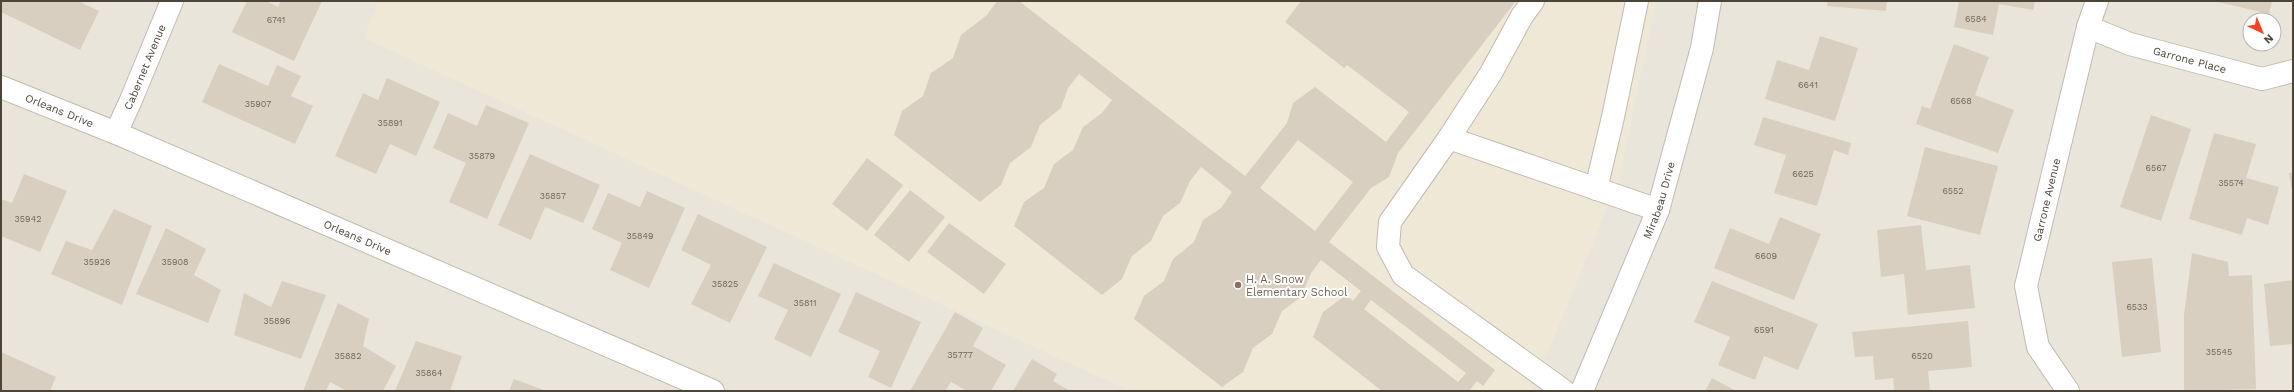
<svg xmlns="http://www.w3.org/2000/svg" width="2294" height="392" font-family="'Work Sans',sans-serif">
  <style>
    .residential { fill: #eae5da; fill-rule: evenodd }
    .education { fill: #efe8d6 }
    .building { fill: #d8cfc1; fill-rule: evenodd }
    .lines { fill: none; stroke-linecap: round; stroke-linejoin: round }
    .minor-casing { stroke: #c2bbae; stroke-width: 24 }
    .minor { stroke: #fff; stroke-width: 22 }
    .education-dot { fill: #8d6e63; stroke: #fff; stroke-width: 1.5 }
    .labels { text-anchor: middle; stroke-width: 4; stroke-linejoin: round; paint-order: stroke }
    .number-label { font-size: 9px; fill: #6e675b }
    .street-label { font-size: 11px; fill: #4b4439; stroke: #fff }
    .education-label { font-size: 11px; fill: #785e54; stroke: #fff; text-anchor: start }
  </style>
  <rect width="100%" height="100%" fill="#f6f3ec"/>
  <path class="residential" d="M 1,1 L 2293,1 L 2293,391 L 1,391 ZM 2250,20 L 2274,20 L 2274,44 L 2250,44 Z"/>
  <path class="education" d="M 378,1 L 1656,1 L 1619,179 L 1532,391 L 1130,391 L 364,38 Z"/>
  <path class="building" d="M 1,1 L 78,1 L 99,11 L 80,50 L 1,12 Z
    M 247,1 L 266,1 L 278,7 L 281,1 L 322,1 L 294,61 L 232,32 Z
    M 997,1 L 1019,1 L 1245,176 L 1287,123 L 1293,103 L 1315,87 L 1386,142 L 1409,112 L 1347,65 L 1344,68 L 1285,22 L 1301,1 L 1516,1 L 1398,153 L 1389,177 L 1371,188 L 1329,242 L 1495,370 L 1483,386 L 1477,381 L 1469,391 L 1382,391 L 1313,337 L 1323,312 L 1346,295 L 1353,301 L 1361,291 L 1321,260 L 1311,273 L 1301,297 L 1282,311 L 1272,334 L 1253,348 L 1243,372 L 1222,387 L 1134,319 L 1144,296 L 1164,281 L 1173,259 L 1194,242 L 1203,220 L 1221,208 L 1232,192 L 1201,167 L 1190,181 L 1180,203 L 1163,216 L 1151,241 L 1132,256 L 1122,279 L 1102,295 L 1014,226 L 1024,202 L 1044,188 L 1054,164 L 1073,150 L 1083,127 L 1102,113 L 1112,100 L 1079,74 L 1068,88 L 1061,108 L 1040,125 L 1031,147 L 1010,163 L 1001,185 L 980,202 L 894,135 L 902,111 L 923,96 L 931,73 L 953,58 L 961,35 L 987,15 ZM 1298,140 L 1353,182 L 1315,231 L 1260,188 ZM 1371,300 L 1466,373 L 1458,382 L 1364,309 Z
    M 1828,1 L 1887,1 L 1886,11 L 1827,6 Z
    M 1959,1 L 2035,1 L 2033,10 L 1999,4 L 1993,35 L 1954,27 Z
    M 2214,1 L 2272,1 L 2269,14 Z
    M 1820,36 L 1858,48 L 1835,121 L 1765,99 L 1777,60 L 1809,70 Z
    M 1954,44 L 1989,57 L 1975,95 L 2014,110 L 1998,153 L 1916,124 L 1922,106 L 1930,109 Z
    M 219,64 L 268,86 L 277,65 L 301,76 L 291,96 L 313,106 L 295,144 L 202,102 Z
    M 387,78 L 440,102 L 416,156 L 390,144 L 376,174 L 335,156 L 363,93 L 378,100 Z
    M 486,105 L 529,123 L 487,219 L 449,202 L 466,163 L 433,148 L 448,113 L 477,126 Z
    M 2151,115 L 2191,129 L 2161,221 L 2120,207 Z
    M 1763,117 L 1851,143 L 1848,155 L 1834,150 L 1817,206 L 1774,193 L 1786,155 L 1754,145 Z
    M 2214,133 L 2256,144 L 2246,178 L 2279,187 L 2268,225 L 2247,218 L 2242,235 L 2189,219 Z
    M 1925,147 L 1998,166 L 1980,235 L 1907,216 Z
    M 530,154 L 600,185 L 583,223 L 545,207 L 531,240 L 498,225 Z
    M 867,158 L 903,185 L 867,231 L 832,204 Z
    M 2293,172 L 2293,189 L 2292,190 L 2289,173 Z
    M 24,174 L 67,191 L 40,252 L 1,236 L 1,199 L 12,203 Z
    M 910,190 L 945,217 L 909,262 L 874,235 Z
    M 647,191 L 685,208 L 649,288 L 610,270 L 622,243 L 592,229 L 608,193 L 640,207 Z
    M 114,209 L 152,226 L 122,305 L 51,274 L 66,241 L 92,250 Z
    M 698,214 L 767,247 L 730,323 L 691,304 L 711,265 L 681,250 Z
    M 1780,217 L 1821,234 L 1794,300 L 1714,268 L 1730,228 L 1769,244 Z
    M 949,223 L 1006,264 L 984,294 L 927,252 Z
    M 1921,225 L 1926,270 L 1970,265 L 1975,308 L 1908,315 L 1904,274 L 1881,277 L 1877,230 Z
    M 166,228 L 206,249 L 194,275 L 221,290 L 208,323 L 136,294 Z
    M 2192,253 L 2228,262 L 2229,276 L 2252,275 L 2256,389 L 2184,391 L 2184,315 Z
    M 2152,258 L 2161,352 L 2122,357 L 2112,262 Z
    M 774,263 L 841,294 L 811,357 L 774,339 L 788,310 L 758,296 Z
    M 2293,280 L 2293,344 L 2270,346 L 2264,284 Z
    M 282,281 L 326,295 L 301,359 L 234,335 L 244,293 L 271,307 Z
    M 1712,281 L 1818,324 L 1798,370 L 1764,356 L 1755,380 L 1718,365 L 1730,337 L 1694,322 Z
    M 856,292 L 921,322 L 891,388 L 868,377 L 880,351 L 838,332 Z
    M 338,303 L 369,319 L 363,346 L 396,366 L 383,391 L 347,391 L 330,382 L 326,391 L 303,391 Z
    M 955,312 L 983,328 L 973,346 L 1006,365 L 991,391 L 967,391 L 951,382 L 945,391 L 910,391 Z
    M 1968,321 L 1972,367 L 1928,371 L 1930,391 L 1894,391 L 1893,378 L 1875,380 L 1873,356 L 1855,357 L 1852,332 Z
    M 416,341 L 462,356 L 450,391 L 395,391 Z
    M 1,352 L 56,377 L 50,391 L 1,391 Z
    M 1032,359 L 1057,374 L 1053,381 L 1070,391 L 1013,391 Z
    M 1712,378 L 1736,391 L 1705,391 Z
    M 514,379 L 546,391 L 509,391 Z"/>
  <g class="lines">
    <defs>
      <g id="minor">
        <path id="s1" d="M 2088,27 L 2130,44 L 2262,79 L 2293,71"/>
        <path id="s2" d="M 1,87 L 116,133 L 713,391"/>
        <path id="s3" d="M 116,133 L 131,100 L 172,1"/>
        <path d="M 1449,138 L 1491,73 L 1522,16 L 1533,1"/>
        <path d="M 1596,189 L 1613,117 L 1637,1"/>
        <path d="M 1564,391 L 1403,275 L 1388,247 L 1390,222 L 1449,138 L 1658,210"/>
        <path id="s4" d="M 1582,391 L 1658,210 L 1702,48 L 1710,1"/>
        <path id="s5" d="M 2068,391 L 2038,347 L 2026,286 L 2088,27 L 2097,1"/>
      </g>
    </defs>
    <use href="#minor" class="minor-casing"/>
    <use href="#minor" class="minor"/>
  </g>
  <circle class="education-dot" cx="1238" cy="285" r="4"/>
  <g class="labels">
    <g class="number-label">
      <text x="1976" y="22">6584</text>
      <text x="276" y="23">6741</text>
      <text x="1808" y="88">6641</text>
      <text x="1961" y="104">6568</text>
      <text x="258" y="107">35907</text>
      <text x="390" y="126">35891</text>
      <text x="482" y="159">35879</text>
      <text x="2156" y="171">6567</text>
      <text x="1803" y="177">6625</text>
      <text x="2231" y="186">35574</text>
      <text x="1953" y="194">6552</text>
      <text x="553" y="199">35857</text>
      <text x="28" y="222">35942</text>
      <text x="640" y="239">35849</text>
      <text x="1766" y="259">6609</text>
      <text x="97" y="265">35926</text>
      <text x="175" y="265">35908</text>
      <text x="725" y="287">35825</text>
      <text x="805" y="306">35811</text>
      <text x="2137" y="310">6533</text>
      <text x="277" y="324">35896</text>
      <text x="1764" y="333">6591</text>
      <text x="2219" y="355">35545</text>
      <text x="960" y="358">35777</text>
      <text x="348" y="359">35882</text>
      <text x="1922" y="359">6520</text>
      <text x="429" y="376">35864</text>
    </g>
    <g class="street-label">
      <text dy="4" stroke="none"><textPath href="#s1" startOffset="107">Garrone Place</textPath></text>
      <text dy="4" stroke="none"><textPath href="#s3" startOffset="72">Cabernet Avenue</textPath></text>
      <text dy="4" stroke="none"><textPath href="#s2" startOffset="63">Orleans Drive</textPath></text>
      <text dy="4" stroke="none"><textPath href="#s5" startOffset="204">Garrone Avenue</textPath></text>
      <text dy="4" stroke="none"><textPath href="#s4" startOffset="206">Mirabeau Drive</textPath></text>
      <text dy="4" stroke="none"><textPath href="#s2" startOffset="387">Orleans Drive</textPath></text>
    </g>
    <g class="education-label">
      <text x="1246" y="283">H. A. Snow<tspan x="1246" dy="13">Elementary School</tspan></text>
    </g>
  </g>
  <rect width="2294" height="392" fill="none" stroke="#4b4439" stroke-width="4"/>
  <g transform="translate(2262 32) rotate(136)"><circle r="19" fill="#ffffff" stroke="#b7b4b0"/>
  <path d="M0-3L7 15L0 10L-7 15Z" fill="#fc3f1d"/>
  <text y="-6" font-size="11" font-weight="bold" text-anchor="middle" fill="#4b4439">N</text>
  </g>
</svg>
